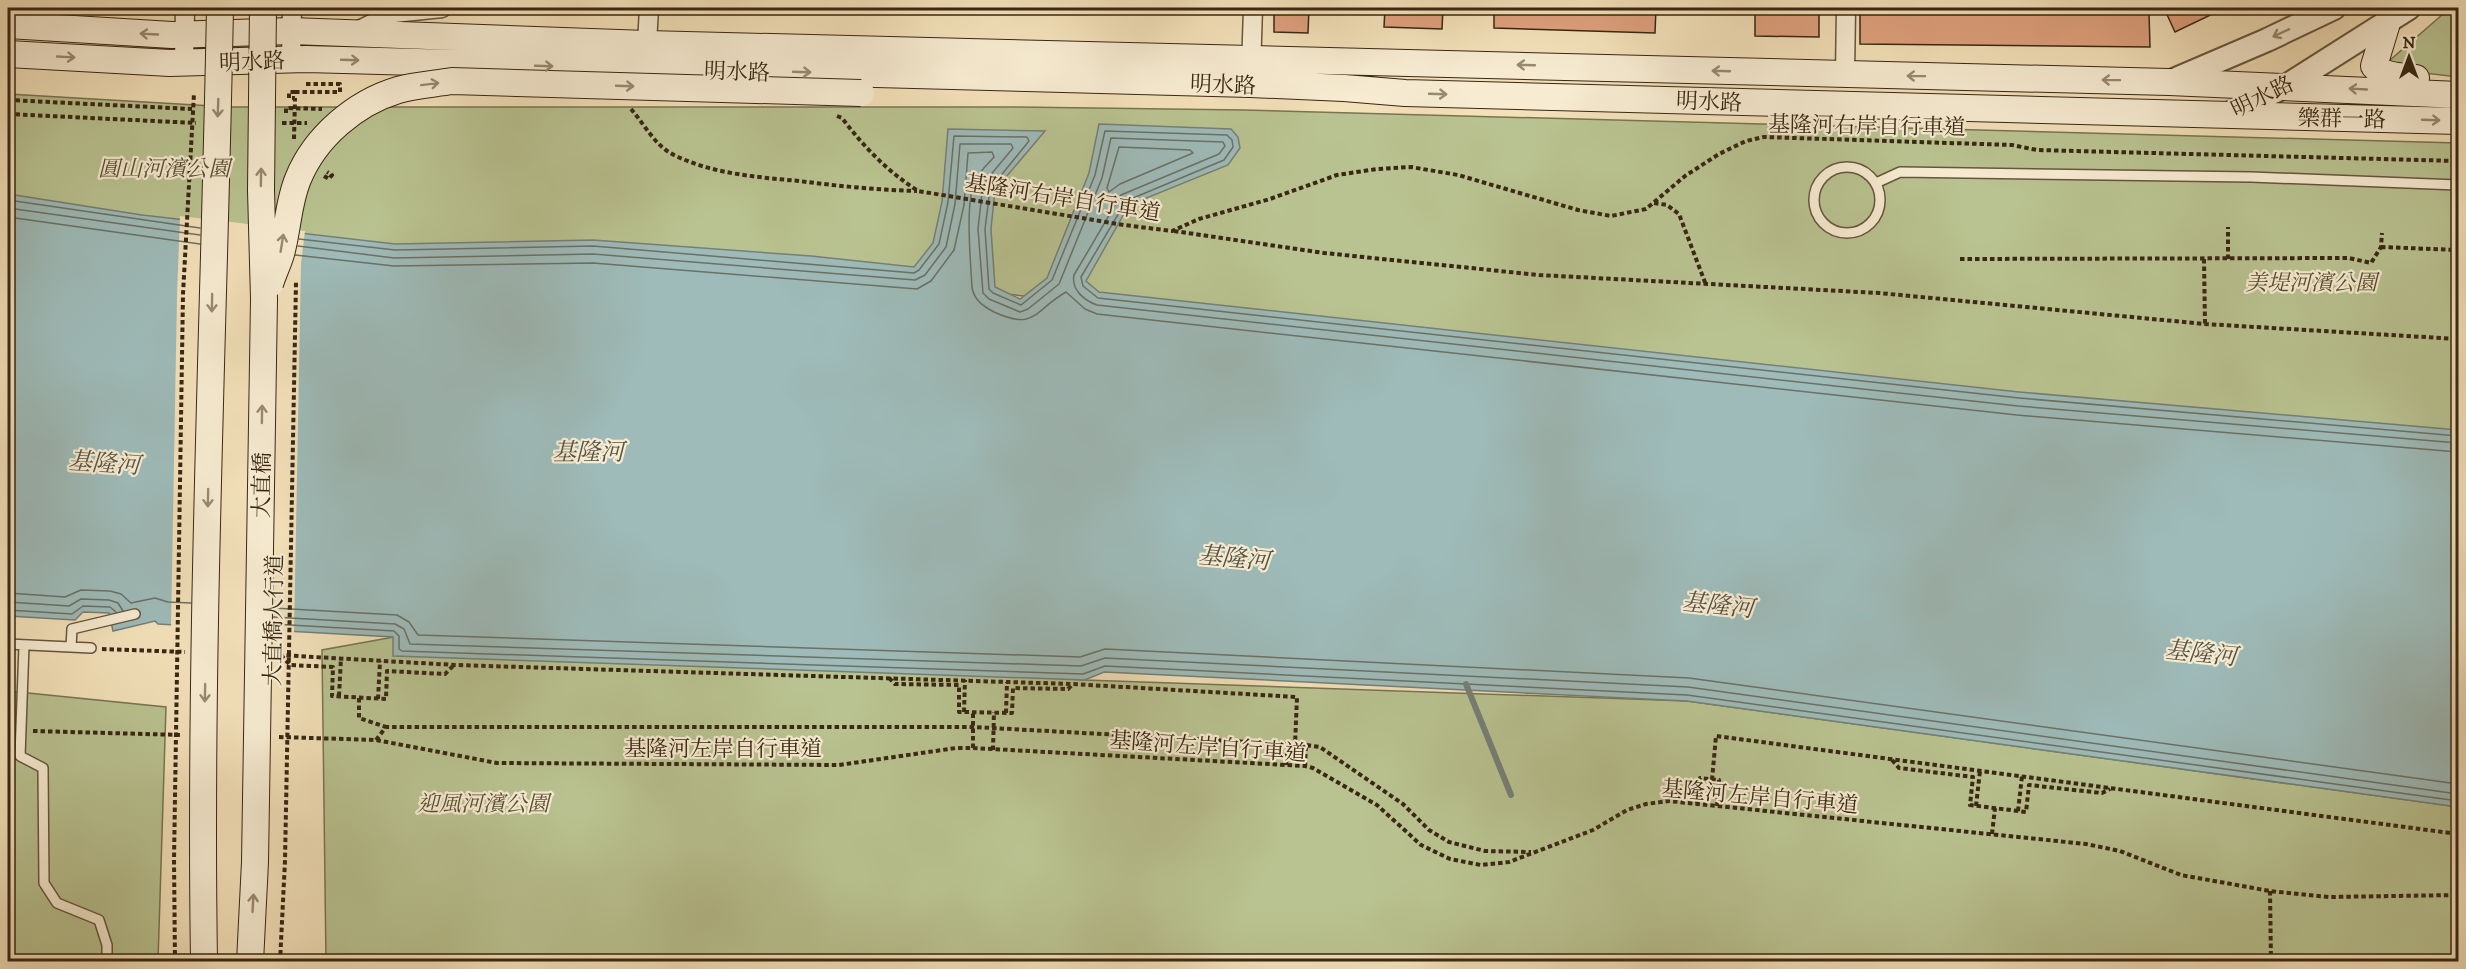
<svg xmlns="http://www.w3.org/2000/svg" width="2466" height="969" font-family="'IM FELL DW Pica','Noto Serif TC',serif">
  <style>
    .green { fill: #b9c391; stroke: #787552; stroke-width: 1.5 }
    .water { fill: #9ebbb9; stroke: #758077; stroke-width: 1.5 }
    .pier { fill: #f3e1ba }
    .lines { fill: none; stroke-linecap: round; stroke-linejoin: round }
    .shore { stroke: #6b7166; stroke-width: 1.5 }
    .stream { stroke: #758077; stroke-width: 6 }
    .building { fill: #dea17e; stroke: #382713; stroke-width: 1.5 }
    .service-casing { stroke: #67563d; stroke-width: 12 }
    .minor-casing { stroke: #67563d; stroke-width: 21 }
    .tertiary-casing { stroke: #67563d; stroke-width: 26 }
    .secondary-casing { stroke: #382713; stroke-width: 28 }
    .path { stroke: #382713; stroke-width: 4; stroke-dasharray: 4.5 3; stroke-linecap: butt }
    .service { stroke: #f7ecd2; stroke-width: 9 }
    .minor { stroke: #f7ecd2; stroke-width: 18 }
    .tertiary { stroke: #f7ecd2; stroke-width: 22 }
    .secondary { stroke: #f7ecd2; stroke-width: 26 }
    .secondary-bridge-casing { stroke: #382713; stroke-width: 28; stroke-linecap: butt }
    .path-bridge { stroke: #382713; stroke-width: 4; stroke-dasharray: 4.5 3; stroke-linecap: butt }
    .secondary-bridge { stroke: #f7ecd2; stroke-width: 26 }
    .oneway { stroke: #988a72 }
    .labels { text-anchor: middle; stroke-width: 4.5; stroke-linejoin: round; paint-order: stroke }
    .street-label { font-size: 22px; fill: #382713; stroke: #f7ecd2 }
    .park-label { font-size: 22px; font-style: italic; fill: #584e32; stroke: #f7ecd2 }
    .water-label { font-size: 24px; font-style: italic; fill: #575345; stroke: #f7ecd2 }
  </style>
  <rect width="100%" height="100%" fill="#f3e1ba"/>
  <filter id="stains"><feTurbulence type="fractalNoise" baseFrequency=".00333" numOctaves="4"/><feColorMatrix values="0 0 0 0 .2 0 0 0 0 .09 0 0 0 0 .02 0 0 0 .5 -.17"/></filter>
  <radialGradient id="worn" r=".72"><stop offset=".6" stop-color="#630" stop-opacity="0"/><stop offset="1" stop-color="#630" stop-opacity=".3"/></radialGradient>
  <path class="green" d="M 2450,8 L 2458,8 L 2458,77 L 2381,68 Z
    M 8,94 L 230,107 L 1017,107 L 1244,110 L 2458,143 L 2458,440 L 865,280 L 232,245 L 8,207 Z
    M 394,637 L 1085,680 L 1687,701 L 2458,807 L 2458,961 L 326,961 L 322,650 Z
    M 8,691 L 166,707 L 158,961 L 8,961 Z"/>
  <path class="water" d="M 1099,124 L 1231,129 L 1238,137 L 1240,148 L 1228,165 L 1129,205 L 1086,281 L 1099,292 L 2019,392 L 2458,430 L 2458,807 L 1687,701 L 1104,672 L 1085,680 L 393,656 L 393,637 L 158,624 L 155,621 L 113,631 L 109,613 L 83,612 L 75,620 L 8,616 L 8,194 L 142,215 L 395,244 L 593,240 L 811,256 L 914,267 L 933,243 L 942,202 L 948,129 L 1045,131 L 995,190 L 991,229 L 995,287 L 1020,299 L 1047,278 L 1089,173 Z"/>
  <path class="pier" d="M 180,216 L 305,231 L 301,264 L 294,635 L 171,628 L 177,295 Z"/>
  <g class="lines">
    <path class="shore" d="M 1119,147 L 1190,150 L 1193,153 L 1120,184 L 1109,192 L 1107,188 Z
      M 8,200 L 200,228
      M 8,208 L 200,235
      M 8,217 L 200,244
      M 299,239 L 395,250 L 593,246 L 914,273 L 919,270 L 939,244 L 948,202 L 954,136 L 1027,137 L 1029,141 L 990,189 L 985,229 L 989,289 L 993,293 L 1021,305 L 1052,280 L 1095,175 L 1105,131 L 1227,135 L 1232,140 L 1233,147 L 1224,160 L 1126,201 L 1081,277 L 1083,286 L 1098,298 L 2019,398 L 2458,436
      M 298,246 L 394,258 L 593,254 L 915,280 L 925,275 L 946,247 L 955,204 L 960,144 L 1011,144 L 1013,148 L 983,184 L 978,229 L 983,293 L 989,299 L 1020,312 L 1028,309 L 1059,284 L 1102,178 L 1111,138 L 1223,142 L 1225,146 L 1219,154 L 1121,195 L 1074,275 C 1071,290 1085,301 1097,305 L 2018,406 L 2458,443
      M 295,255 L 394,266 L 593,263 L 917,289 L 931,281 L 954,250 L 964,205 L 968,153 L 992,152 L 994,157 C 988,164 980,171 976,179 C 964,200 971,263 972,288 C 975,301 983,306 994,312 C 1036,331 1033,311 1066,292 L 1085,309 L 1097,314 L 2017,415 L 2458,452
      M 8,593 L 65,597 L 81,590 L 110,591 L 121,594 L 131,603 L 155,598 L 168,602 L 191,603
      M 8,602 L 69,606 L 81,599 L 109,600 L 118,603 L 123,611
      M 273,608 L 397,615 L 409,622 L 418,635 L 1080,657 L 1105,649 L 1689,678 L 2458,784
      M 8,610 L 72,614 L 83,606 L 110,607 L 116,612
      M 273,617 L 395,624 L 404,629 L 410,644 L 1081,666 L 1105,658 L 1688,687 L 2458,794
      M 273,624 L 394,631 L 399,636 L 399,649 L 402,651 L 1083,674 L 1105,666 L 1687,695 L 2458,801"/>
    <path class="stream" d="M 1466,684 L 1511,795"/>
  </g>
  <path class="building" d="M 1274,8 L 1309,8 L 1308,33 L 1274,32 Z
    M 1385,8 L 1443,8 L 1442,29 L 1384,27 Z
    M 1494,8 L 1656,8 L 1655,33 L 1494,28 Z
    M 1755,8 L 1819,9 L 1819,37 L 1755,36 Z
    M 1860,8 L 2149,12 L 2150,47 L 1860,44 Z
    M 2164,8 L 2225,8 L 2175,32 Z"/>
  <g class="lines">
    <defs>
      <path id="service" d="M1814 200a33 33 0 1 1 66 0a33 33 0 1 1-66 0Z
        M 1876,183 L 1900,172 L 2251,177 L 2458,185
        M 8,644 L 91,648
        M 24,645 L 20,756 L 43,768 L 44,883 L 57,903 L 99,920 L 107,945 L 107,962
        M 71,647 L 72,629 L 135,614"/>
      <path id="minor" d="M 355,32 L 394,13 L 442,8
        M 647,44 L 649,8
        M 291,60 L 292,8
        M 184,63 L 185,8
        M 1251,69 L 1253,8
        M 1845,74 L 1846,8"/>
      <path id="tertiary" d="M 2169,82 L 2267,40 L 2334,8
        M 2226,115 L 2286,86 L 2409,8"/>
      <path id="secondary" d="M 2387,23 L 2374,66 C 2383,77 2403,76 2416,78
        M 8,25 L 172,35 L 291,31 L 647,44 L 2169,82 L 2458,95
        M 8,54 L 170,63 L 306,59 L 1250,84 L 1344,88 L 1405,93 L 2458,121"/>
    </defs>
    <use href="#service" class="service-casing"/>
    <use href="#minor" class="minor-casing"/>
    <use href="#tertiary" class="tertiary-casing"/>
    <use href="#secondary" class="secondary-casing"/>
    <path class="path" d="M 295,92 L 289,92 L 289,98 L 295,98
      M 8,100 L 192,109
      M 631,109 C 645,125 655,146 674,155 C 712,174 757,177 799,181 C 838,186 878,190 917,191
      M 8,114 L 196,123
      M 837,116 L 842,118 C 864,147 887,171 918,191 L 1124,225 L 1172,231 L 1199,219 L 1270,199 L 1337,175 L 1377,169 L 1411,167 L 1458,175 L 1578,210 L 1611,216 L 1646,209 L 1685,176 L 1719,154 L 1746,141 L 1764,137 L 2012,145 L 2037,150 L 2458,161
      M 282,123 L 307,123
      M 1654,203 L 1667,205 L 1679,214 L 1706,285
      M 1174,231 L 1324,253 L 1539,275 L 1879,293 L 2205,324 L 2458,339
      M 2381,247 L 2458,250
      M 1960,259 L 2349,258 L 2371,263 L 2381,247 L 2382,233
      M 2204,259 L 2205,324
      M 2228,259 L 2228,227
      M 102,649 L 185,652
      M 279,655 L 455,665 L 1072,684 L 1297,697 L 1295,745
      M 281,655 L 290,665 L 333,667 L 332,696 L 386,699 L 387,671 L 445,674 L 454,665
      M 889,678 L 895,684 L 959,685 L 959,712 L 964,712 L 1012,713 L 1013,688 L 1068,689 L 1072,685
      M 339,696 L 341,658
      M 359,698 L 359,718 L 386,727
      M 378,699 L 380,661
      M 964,712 L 965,680
      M 1006,713 L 1007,682
      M 33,731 L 182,735
      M 279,737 L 376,740 L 497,763 L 839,765 L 956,748 L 973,748 L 1305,766 L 1313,768 L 1377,805 L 1421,845 L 1450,859 L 1481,865 L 1509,862 L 1593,830 L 1627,810 L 1646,804 L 1669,801 L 2086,844 L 2120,851 L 2181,875 L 2270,891 L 2329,897 L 2458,895
      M 376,740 L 386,727 L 973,727 L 1306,745 L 1320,747 L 1403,804 L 1429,830 L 1449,842 L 1485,851 L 1531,852
      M 973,748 L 973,712
      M 993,750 L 994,712
      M 1892,760 L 1899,768 L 1973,777 L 1970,805 L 2026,812 L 2029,785 L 2102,793 L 2110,789
      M 1286,765 L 1288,745
      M 1305,766 L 1306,745
      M 1712,780 L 1716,736 L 2458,834
      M 1697,804 L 1700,778 L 1719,780 L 1717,806
      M 1976,806 L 1980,771
      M 2018,811 L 2022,776
      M 1992,834 L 1995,808
      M 2270,891 L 2271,962"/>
    <use href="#service" class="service"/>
    <use href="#minor" class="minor"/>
    <use href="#tertiary" class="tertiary"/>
    <use href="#secondary" class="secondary"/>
    <defs>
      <path id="secondary-bridge" d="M 270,284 C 273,274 278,264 281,254 C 288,229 288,203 298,179 C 315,137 355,103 398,90 C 415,85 434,84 452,81 L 861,93
        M 204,962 C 199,644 214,325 220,8
        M 250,962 L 255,862 L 264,299 L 261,190 L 263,8"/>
    </defs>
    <use href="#secondary-bridge" class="secondary-bridge-casing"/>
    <path class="path-bridge" d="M 295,92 L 340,92 L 340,84 L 305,84
      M 286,113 L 286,108 L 322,109
      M 294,139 L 295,98
      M 324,176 L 329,179 L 332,175 L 327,172
      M 175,962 L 174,860 L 183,294 L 194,93
      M 280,962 L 285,861 L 296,282"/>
    <use href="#secondary-bridge" class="secondary-bridge"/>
  </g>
  <defs><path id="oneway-shaft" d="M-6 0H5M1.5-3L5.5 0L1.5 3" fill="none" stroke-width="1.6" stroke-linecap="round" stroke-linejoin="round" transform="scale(1.5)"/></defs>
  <g class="oneway">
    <use href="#oneway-shaft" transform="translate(2281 33) rotate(155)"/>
    <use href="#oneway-shaft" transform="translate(149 34) rotate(-177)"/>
    <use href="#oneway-shaft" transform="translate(66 57) rotate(3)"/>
    <use href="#oneway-shaft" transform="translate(350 60) rotate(2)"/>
    <use href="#oneway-shaft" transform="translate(1526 65) rotate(-178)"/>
    <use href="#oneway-shaft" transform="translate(544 66) rotate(2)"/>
    <use href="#oneway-shaft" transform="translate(1721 71) rotate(-178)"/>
    <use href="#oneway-shaft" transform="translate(802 72) rotate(2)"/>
    <use href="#oneway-shaft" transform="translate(1916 76) rotate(-179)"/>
    <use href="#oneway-shaft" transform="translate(2111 80) rotate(-179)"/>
    <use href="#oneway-shaft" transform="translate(430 84) rotate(-7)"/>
    <use href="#oneway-shaft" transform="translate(625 86) rotate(2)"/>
    <use href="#oneway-shaft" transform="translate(2358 89) rotate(-177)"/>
    <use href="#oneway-shaft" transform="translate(1438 94) rotate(2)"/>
    <use href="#oneway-shaft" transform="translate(218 108) rotate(92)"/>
    <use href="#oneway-shaft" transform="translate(2431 120) rotate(2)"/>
    <use href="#oneway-shaft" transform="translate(261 177) rotate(-89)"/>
    <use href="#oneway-shaft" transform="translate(282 243) rotate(-81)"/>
    <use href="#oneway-shaft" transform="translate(212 303) rotate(91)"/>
    <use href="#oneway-shaft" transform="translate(262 414) rotate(-89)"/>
    <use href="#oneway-shaft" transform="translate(208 498) rotate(91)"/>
    <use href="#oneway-shaft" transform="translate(205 693) rotate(91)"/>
    <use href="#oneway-shaft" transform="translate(253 903) rotate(-87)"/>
  </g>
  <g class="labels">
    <g class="street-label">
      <text transform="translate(252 61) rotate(-2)" y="8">明水路</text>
      <text transform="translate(737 71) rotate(2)" y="8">明水路</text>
      <text transform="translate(1223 84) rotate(2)" y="8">明水路</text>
      <text transform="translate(2262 96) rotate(-26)" y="8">明水路</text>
      <text transform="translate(1709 101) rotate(2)" y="8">明水路</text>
      <text transform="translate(2342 118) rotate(1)" y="8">樂群一路</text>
      <text transform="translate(1867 125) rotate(1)" y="8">基隆河右岸自行車道</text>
      <text transform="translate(1063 197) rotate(9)" y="8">基隆河右岸自行車道</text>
      <text transform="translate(261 485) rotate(-89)" y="8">大直橋</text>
      <text transform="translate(273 620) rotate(-89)" y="8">大直橋人行道</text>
      <text transform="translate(1208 746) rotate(4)" y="8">基隆河左岸自行車道</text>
      <text x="723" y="756">基隆河左岸自行車道</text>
      <text transform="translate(1760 796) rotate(5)" y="8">基隆河左岸自行車道</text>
    </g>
    <g class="park-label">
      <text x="164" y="176">圓山河濱公園</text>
      <text x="2311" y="290">美堤河濱公園</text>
      <text x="483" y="811">迎風河濱公園</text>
    </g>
    <g class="water-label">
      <text x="588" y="460">基隆河</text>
      <text transform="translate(104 463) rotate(4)" y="8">基隆河</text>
      <text transform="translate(1234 558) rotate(5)" y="8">基隆河</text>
      <text transform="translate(1718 605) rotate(6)" y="8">基隆河</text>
      <text transform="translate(2201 653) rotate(6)" y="8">基隆河</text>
    </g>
  </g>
  <rect width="2466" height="969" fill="none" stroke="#f3e1ba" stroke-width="30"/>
  <rect x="9" y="9" width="2448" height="951" fill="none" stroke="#382713" stroke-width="3"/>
  <rect x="15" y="15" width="2436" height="939" fill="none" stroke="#382713" stroke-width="1.5"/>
  <g transform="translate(2409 57)" stroke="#f7ecd2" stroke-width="4.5" paint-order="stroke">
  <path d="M0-4.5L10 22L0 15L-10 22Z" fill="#382713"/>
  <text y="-9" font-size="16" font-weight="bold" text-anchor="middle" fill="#382713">N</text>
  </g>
  <rect width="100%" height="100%" filter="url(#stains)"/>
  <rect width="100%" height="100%" fill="url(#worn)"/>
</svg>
